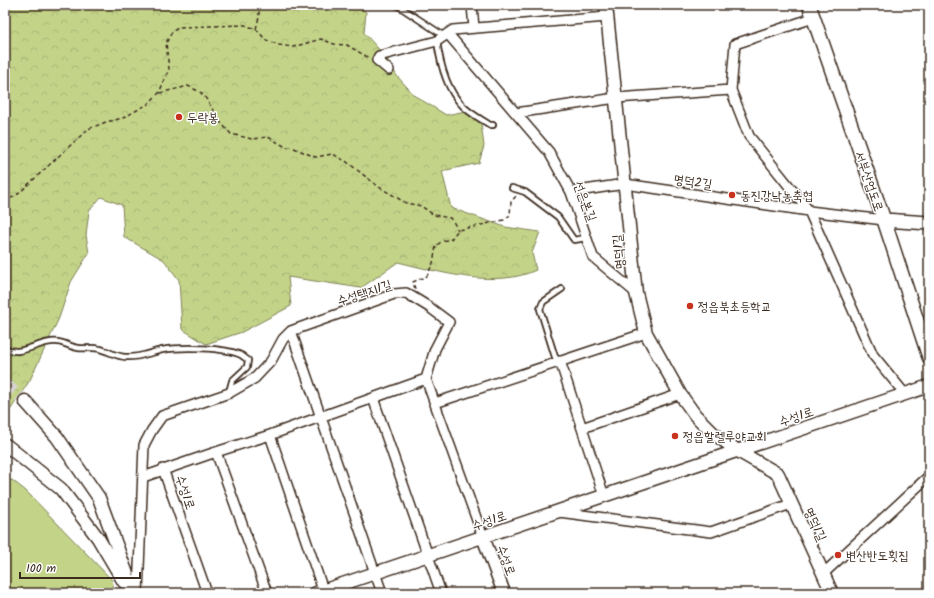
<svg xmlns="http://www.w3.org/2000/svg" width="934" height="598" font-family="Kalam,'Poor Story',sans-serif">
  <style>
    .forest { fill: url(#forest-crowns); stroke: #7f7f54 }
    .park { fill: #c3d489; stroke: #7f7f54 }
    .lines { fill: none; stroke-linecap: round; stroke-linejoin: round }
    .tertiary-tunnel { stroke: #d8d4d2; stroke-width: 12; stroke-dasharray: 12 6; stroke-linecap: butt }
    .service-casing { stroke: #3b2a1e; stroke-width: 8 }
    .minor-casing { stroke: #3b2a1e; stroke-width: 12 }
    .tertiary-casing { stroke: #3b2a1e; stroke-width: 15 }
    .secondary-casing { stroke: #3b2a1e; stroke-width: 16 }
    .path { stroke: #3b2a1e; stroke-width: 1.5; stroke-dasharray: 4 3; stroke-linecap: butt }
    .service { stroke: #fff; stroke-width: 4.5 }
    .minor { stroke: #fff; stroke-width: 9 }
    .tertiary { stroke: #fff; stroke-width: 12 }
    .secondary { stroke: #fff; stroke-width: 13 }
    .poi-dot { fill: #c8321e; stroke: #fff; stroke-width: 1.5 }
    .labels { text-anchor: middle; stroke-width: 3; stroke-linejoin: round; paint-order: stroke }
    .poi-label { font-size: 13px; fill: #3b2a1e; stroke: #fff; text-anchor: start }
    .street-label { font-size: 13px; fill: #3b2a1e; stroke: #fff }
  </style>
  <defs>
    <pattern id="forest-crowns" width="20" height="18" patternUnits="userSpaceOnUse"><rect width="20" height="18" fill="#c3d489"/><path d="M2 6a3 3 0 1 1 6 0M12 15a3 3 0 1 1 6 0" fill="none" stroke="#a8b676"/></pattern>
  </defs>
  <rect width="100%" height="100%" fill="#fff"/>
  <filter id="ink" filterUnits="userSpaceOnUse"><feTurbulence type="fractalNoise" baseFrequency=".025" numOctaves="2"/><feDisplacementMap in="SourceGraphic" scale="8" xChannelSelector="R" yChannelSelector="G"/><feConvolveMatrix kernelMatrix="1 2 1 2 8 2 1 2 1" color-interpolation-filters="sRGB"/></filter>
  <g filter="url(#ink)">
    <path class="forest" d="M 5,5 L 356,5 L 366,12 L 364,33 L 386,57 L 397,76 L 415,96 L 446,115 L 466,111 L 481,124 L 484,146 L 479,163 L 442,171 L 451,208 L 505,227 L 540,232 L 532,253 L 536,270 C 496,289 439,272 398,262 L 361,288 L 288,277 L 291,306 L 242,332 L 206,344 L 182,329 L 179,280 L 164,260 L 124,237 L 122,205 L 101,197 L 89,211 L 86,235 L 89,253 L 71,282 L 59,318 L 30,380 L 5,418 Z"/>
    <path class="park" d="M 12,480 L 26,491 L 112,580 L 115,593 L 5,593 L 5,482 Z"/>
    <g class="lines">
      <path class="tertiary-tunnel" d="M 5,384 L 25,401"/>
      <defs>
        <path id="service" d="M 397,5 L 444,36
          M 437,41 C 440,63 446,89 462,105 C 469,113 481,119 490,125 L 493,125
          M 512,188 L 525,192 L 558,217 L 574,240 L 586,238
          M 5,348 C 21,358 41,339 58,342 C 65,343 71,347 78,348 C 85,349 93,347 100,349 C 108,351 117,357 126,357 C 139,358 149,353 162,350 C 180,347 224,347 241,355 C 243,356 246,359 248,360 L 247,367 L 232,381 L 229,392
          M 560,361 L 555,357 L 540,309 L 543,302 L 562,289"/>
        <path id="minor" d="M 472,5 L 474,28
          M 813,18 L 735,44 L 731,90 L 749,136 L 809,211 L 873,355 L 905,394
          M 448,34 L 549,152 L 571,192 L 593,257 L 636,293
          M 389,70 L 377,60 L 379,56 L 437,41 L 453,30 L 607,17
          M 516,113 L 616,98 L 731,90
          M 571,192 L 625,184 L 809,211 L 884,220
          M 291,331 L 382,593
          M 560,361 L 604,496
          M 373,398 L 441,593
          M 435,403 L 646,333
          M 582,428 L 680,394
          M 270,435 L 324,593
          M 216,452 L 267,593
          M 163,469 L 207,593
          M 143,477 L 216,452 L 270,435 L 426,379
          M 559,512 L 711,532 L 791,504
          M 824,573 L 929,476
          M 138,593 L 144,445 L 152,430 L 162,416 L 229,393 L 255,378 L 271,361 L 283,339 L 291,331 L 394,294 L 406,293 L 429,307 L 449,322 L 435,349 L 426,379 L 483,537"/>
        <path id="tertiary" d="M 606,5 L 636,293 L 646,333 L 680,394 L 695,415 L 713,433 L 738,451 L 778,474 L 832,593
          M 25,401 L 57,437 L 99,498 L 134,593
          M 6,445 L 61,489 L 98,538 L 124,582
          M 483,537 L 504,593
          M 316,593 L 929,386"/>
        <path id="secondary" d="M 809,5 L 884,220 L 929,357
          M 884,220 L 929,223"/>
      </defs>
      <use href="#service" class="service-casing"/>
      <use href="#minor" class="minor-casing"/>
      <use href="#tertiary" class="tertiary-casing"/>
      <use href="#secondary" class="secondary-casing"/>
      <path class="path" d="M 256,29 L 266,40 L 279,45 L 293,47 L 321,39 L 334,44 L 347,45 L 369,58
        M 160,93 L 188,86 L 200,92 L 205,97 L 221,123 L 231,134 L 252,139 L 268,137 L 286,147 L 294,148 L 315,157 L 333,154 L 347,162 L 379,187 L 406,203 L 421,206 L 434,215 L 450,218 L 454,223 L 458,230
        M 5,195 L 10,199
        M 5,202 L 18,194 L 88,129 L 106,122 L 123,118 L 148,104 L 159,93 L 169,69 L 166,43 L 172,32 L 179,27 L 245,25 L 256,29 L 259,17 L 259,5
        M 415,289 L 413,282 L 427,276 L 433,263 L 436,246 L 442,241 L 451,239 L 458,230 L 504,220 L 510,215 L 511,202 L 516,196"/>
      <use href="#service" class="service"/>
      <use href="#minor" class="minor"/>
      <use href="#tertiary" class="tertiary"/>
      <use href="#secondary" class="secondary"/>
    </g>
  </g>
  <g class="poi-dot">
    <circle cx="179" cy="117" r="4"/>
    <circle cx="732" cy="195" r="4"/>
    <circle cx="690" cy="306" r="4"/>
    <circle cx="675" cy="436" r="4"/>
    <circle cx="838" cy="555" r="4"/>
  </g>
  <g class="labels">
    <g class="poi-label">
      <text x="187" y="122">두락봉</text>
      <text x="740" y="200">동진강낙농축협</text>
      <text x="698" y="311">정읍북초등학교</text>
      <text x="683" y="441">정읍할렐루야교회</text>
      <text x="846" y="560">변산반도횟집</text>
    </g>
    <g class="street-label">
      <text transform="translate(693 181) rotate(8)" y="5">명덕2길</text>
      <text transform="translate(870 181) rotate(71)" y="5">서부산업도로</text>
      <text transform="translate(586 201) rotate(69)" y="5">선은본길</text>
      <text transform="translate(618 252) rotate(-96)" y="5">명덕1길</text>
      <text transform="translate(364 292) rotate(-18)" y="5">수성택지1길</text>
      <text transform="translate(796 416) rotate(-19)" y="5">수성1로</text>
      <text transform="translate(186 492) rotate(71)" y="5">수성1로</text>
      <text transform="translate(489 520) rotate(-19)" y="5">수성1로</text>
      <text transform="translate(816 524) rotate(65)" y="5">명덕1길</text>
      <text transform="translate(507 560) rotate(70)" y="5">수성로</text>
    </g>
  </g>
  <rect width="934" height="598" fill="none" stroke="#fff" stroke-width="20"/>
  <rect x="10" y="10" width="914" height="578" fill="none" stroke="#3b2a1e" stroke-width="1.5" filter="url(#ink)"/>
  <path d="M20 572v6h120v-6" fill="none" stroke="#3b2a1e" stroke-width="2"/>
  <text x="26" y="572" font-size="12" fill="#3b2a1e" stroke="#ffffff" stroke-width="3" paint-order="stroke">100 m</text>
</svg>
